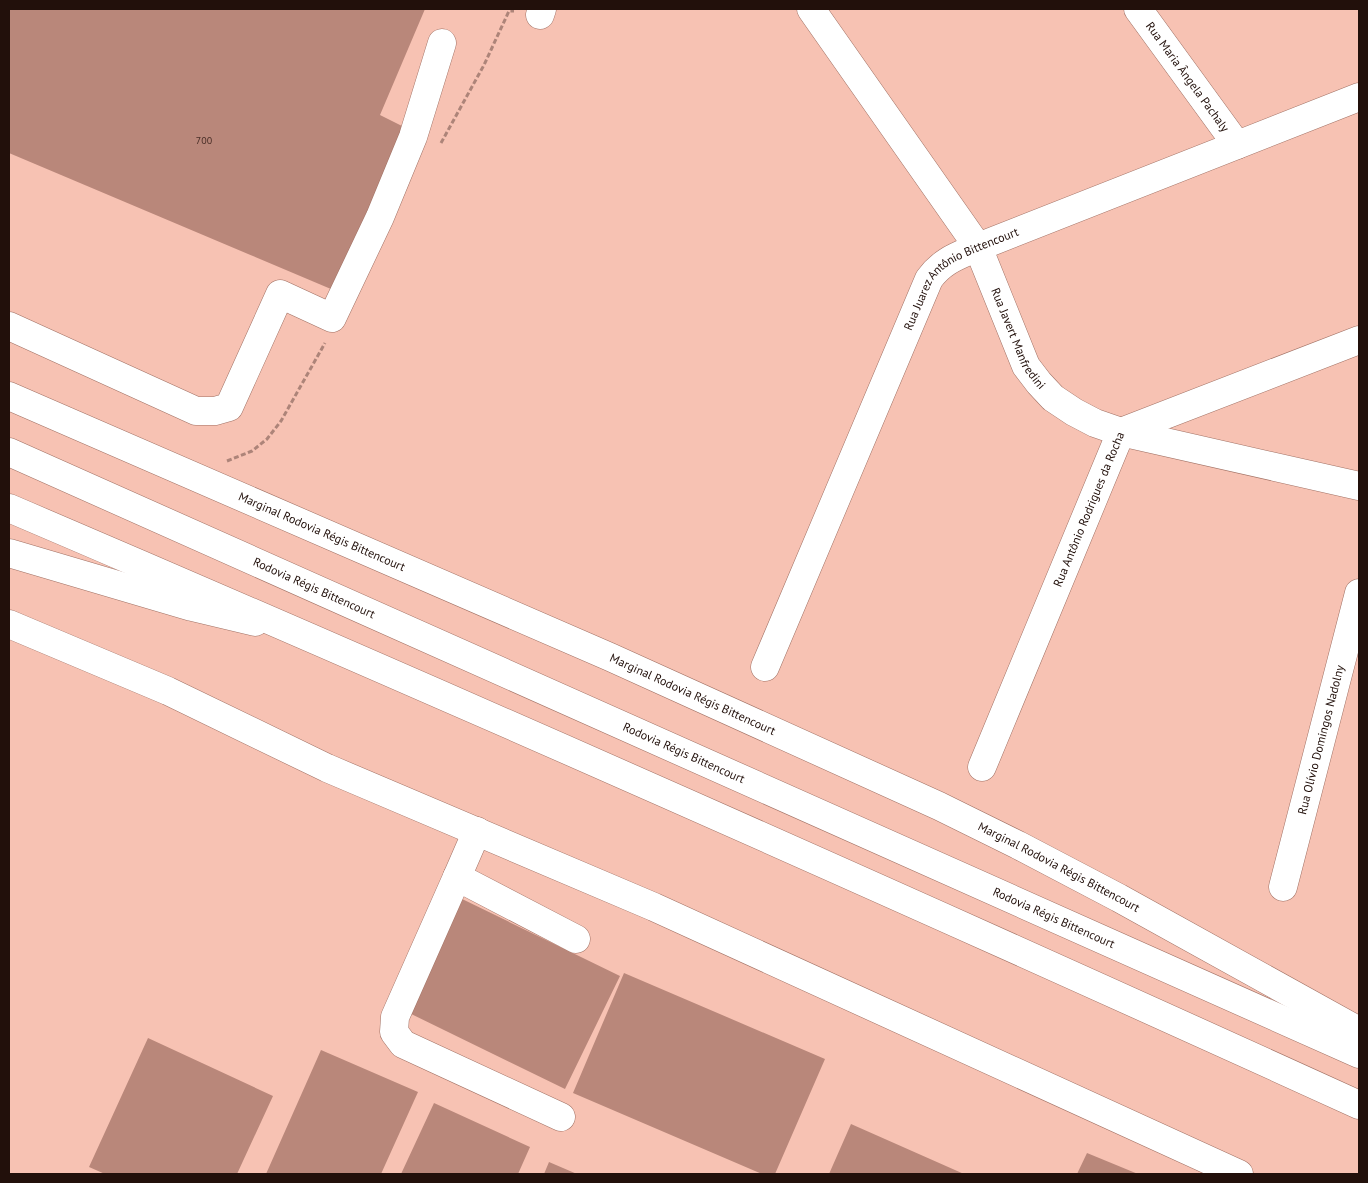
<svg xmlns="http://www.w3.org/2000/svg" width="1368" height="1183" font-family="'PT Sans',sans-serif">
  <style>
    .building { fill: #b9877a }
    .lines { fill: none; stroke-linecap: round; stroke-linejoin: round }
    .minor-casing { stroke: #a17164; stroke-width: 29 }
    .major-casing { stroke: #a17164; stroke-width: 29 }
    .highway-casing { stroke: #a17164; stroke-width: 29 }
    .path { stroke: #ad8479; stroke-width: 3; stroke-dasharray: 5 2.5; stroke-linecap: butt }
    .minor { stroke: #fff; stroke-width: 28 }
    .major { stroke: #fff; stroke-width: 28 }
    .highway { stroke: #fff; stroke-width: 28 }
    .labels { text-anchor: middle; stroke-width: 4; stroke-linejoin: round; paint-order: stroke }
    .number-label { font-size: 10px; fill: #482e27 }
    .street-label { font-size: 12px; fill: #22100b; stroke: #fdd2c6 }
  </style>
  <rect width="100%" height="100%" fill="#f7c2b3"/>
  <path class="building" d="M 9,9 L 425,9 L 380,115 L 404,127 L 338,292 L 9,153 Z
    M 458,897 L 620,976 L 565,1089 L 403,1010 Z
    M 624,973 L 825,1059 L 775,1174 L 762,1174 L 573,1093 Z
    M 148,1038 L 273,1096 L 237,1174 L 105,1174 L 89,1167 Z
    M 321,1050 L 418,1092 L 381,1174 L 266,1174 Z
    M 434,1103 L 530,1147 L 518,1174 L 401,1174 Z
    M 851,1124 L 964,1174 L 829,1174 Z
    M 1087,1153 L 1138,1174 L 1077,1174 Z
    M 549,1162 L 577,1174 L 544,1174 Z"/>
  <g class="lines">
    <defs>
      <g id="minor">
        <path id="s1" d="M 811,9 L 978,247 L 1026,366 L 1039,383 L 1053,398 L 1074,412 L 1095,423 L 1121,432 L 1359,486"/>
        <path id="s2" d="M 1138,9 L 1237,145"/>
        <path d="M 540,15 L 542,9"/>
        <path d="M 9,326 L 196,411 L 215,411 L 229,407 L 280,294 L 332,318 L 380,217 L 413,137 L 442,43"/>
        <path d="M 9,624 L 168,691 L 327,768 L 654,907 L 1239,1174"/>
        <path id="s3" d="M 765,667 L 929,279 C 943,260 958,256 978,247 L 1359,97"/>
        <path id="s4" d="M 982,767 L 1121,432 L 1359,340"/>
        <path d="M 477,831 L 457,877 L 576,939"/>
        <path d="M 457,877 L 395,1017 L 394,1032 L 403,1044 L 561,1117"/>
        <path id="s5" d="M 1283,887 L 1359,593"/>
      </g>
      <g id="major">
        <path id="s6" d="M 9,396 L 610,657 L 939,806 L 1018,845 L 1119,898 L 1359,1031"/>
        <path d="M 9,553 L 192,607 L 255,622"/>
      </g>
      <g id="highway">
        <path id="s7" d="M 9,452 L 1359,1054"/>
        <path d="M 9,508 C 461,701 911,901 1359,1105"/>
      </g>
    </defs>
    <use href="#minor" class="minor-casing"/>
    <use href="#major" class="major-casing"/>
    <use href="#highway" class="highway-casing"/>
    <path class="path" d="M 441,143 L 484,65 L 509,11 L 514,11
      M 227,461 L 252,451 L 267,439 L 281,421 L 325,343"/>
    <use href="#minor" class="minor"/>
    <use href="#major" class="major"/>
    <use href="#highway" class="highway"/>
  </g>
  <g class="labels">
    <g class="number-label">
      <text x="204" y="144">700</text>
    </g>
    <g class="street-label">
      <text dy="4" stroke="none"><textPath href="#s2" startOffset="84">Rua Maria Ângela Pachaly</textPath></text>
      <text dy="4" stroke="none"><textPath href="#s3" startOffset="445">Rua Juarez Antônio Bittencourt</textPath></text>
      <text dy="4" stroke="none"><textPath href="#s1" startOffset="391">Rua Javert Manfredini</textPath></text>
      <text dy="4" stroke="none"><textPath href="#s4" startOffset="279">Rua Antônio Rodrigues da Rocha</textPath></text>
      <text dy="4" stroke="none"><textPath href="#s6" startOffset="341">Marginal Rodovia Régis Bittencourt</textPath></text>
      <text dy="4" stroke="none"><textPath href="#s7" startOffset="334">Rodovia Régis Bittencourt</textPath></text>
      <text dy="4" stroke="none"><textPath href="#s6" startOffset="746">Marginal Rodovia Régis Bittencourt</textPath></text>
      <text dy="4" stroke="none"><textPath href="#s5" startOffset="152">Rua Olívio Domingos Nadolny</textPath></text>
      <text dy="4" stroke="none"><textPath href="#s7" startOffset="739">Rodovia Régis Bittencourt</textPath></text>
      <text dy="4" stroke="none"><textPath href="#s6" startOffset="1151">Marginal Rodovia Régis Bittencourt</textPath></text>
      <text dy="4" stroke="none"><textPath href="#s7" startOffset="1144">Rodovia Régis Bittencourt</textPath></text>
    </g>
  </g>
  <rect width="1368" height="1183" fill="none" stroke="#22100b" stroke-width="20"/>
</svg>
